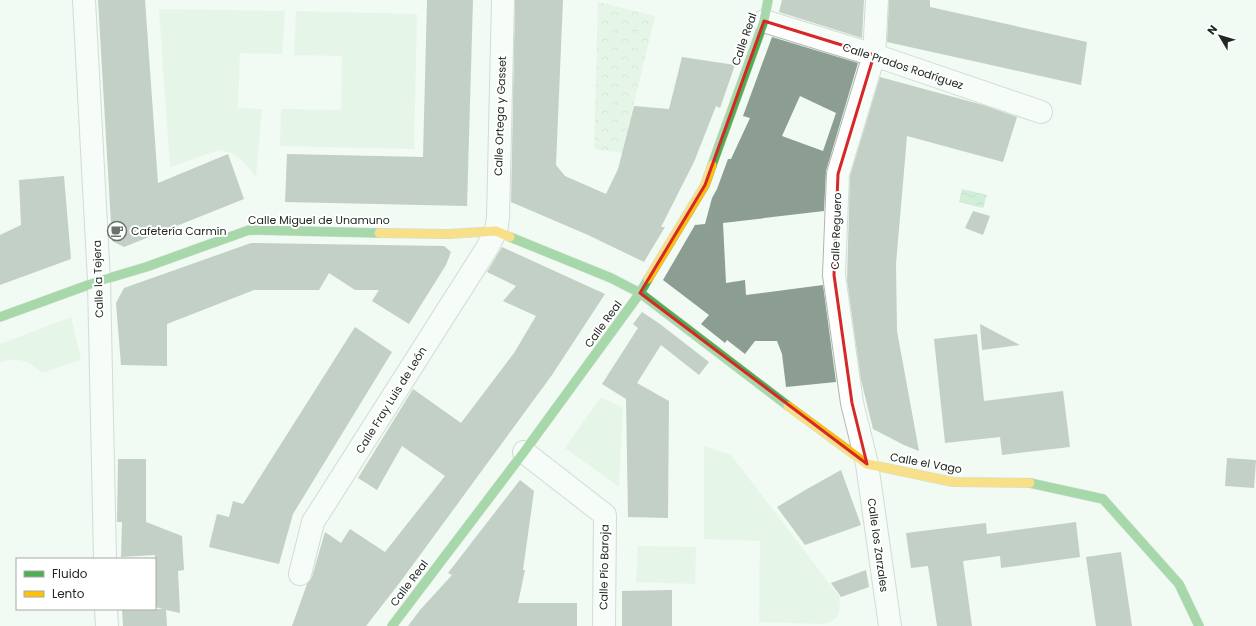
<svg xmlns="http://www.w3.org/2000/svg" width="1256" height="626" font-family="Poppins,sans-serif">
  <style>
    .grass { fill: #d7f2dc }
    .park { fill: url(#park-crowns) }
    .water { fill: url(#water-waves) }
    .building { fill: #8c9e91; fill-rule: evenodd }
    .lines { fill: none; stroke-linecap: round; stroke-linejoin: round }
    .street-casing { stroke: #aeb7b0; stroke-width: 24 }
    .fast-casing { stroke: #aeb7b0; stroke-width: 10 }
    .slow-casing { stroke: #aeb7b0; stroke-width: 10 }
    .street { stroke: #fdfefd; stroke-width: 22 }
    .fast { stroke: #4caf50; stroke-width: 9 }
    .slow { stroke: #ffc107; stroke-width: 9 }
    .marked { fill: none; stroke: #d62828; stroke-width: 3; stroke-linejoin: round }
    .labels { text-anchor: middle; stroke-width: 4; stroke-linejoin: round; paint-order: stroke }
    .street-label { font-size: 11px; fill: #202a22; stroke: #fff }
    .poi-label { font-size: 11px; fill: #202a22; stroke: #fff; text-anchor: start }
  </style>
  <defs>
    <pattern id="park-crowns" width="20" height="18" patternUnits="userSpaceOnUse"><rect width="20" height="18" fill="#d7f2dc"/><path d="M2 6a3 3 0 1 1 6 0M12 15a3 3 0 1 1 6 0" fill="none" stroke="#b8d0bc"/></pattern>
    <pattern id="water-waves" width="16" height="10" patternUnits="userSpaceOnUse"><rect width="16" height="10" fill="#aadfb6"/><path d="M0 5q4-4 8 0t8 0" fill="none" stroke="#92c09c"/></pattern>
  </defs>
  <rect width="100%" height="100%" fill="#f1faf3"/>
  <path class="grass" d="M 159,9 L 285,11 L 282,54 L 240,53 L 238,108 L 262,109 L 256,177 L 242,160 L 231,153 L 219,150 L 170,167 Z
    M 296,11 L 417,14 L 414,149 L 280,146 L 281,109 L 341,110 L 342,56 L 294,55 Z
    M 71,317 L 81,360 L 42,373 C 28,360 18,357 0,362 L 0,344 Z
    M 601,397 L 623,408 L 619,487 L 565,448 Z
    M 704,446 L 731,455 L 839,596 C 841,612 840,620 823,624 L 759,622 L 760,541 L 704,539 Z
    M 638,546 L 696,547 L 695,584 L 636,582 Z"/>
  <path class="park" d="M 598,2 L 655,16 L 622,153 L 594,149 Z"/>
  <path class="water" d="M 962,189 L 987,195 L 983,208 L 959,202 Z"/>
  <path class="building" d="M 98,0 L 145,0 L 158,183 L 228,154 L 244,199 L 124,247 L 112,241 Z
    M 427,0 L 473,0 L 467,206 L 285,202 L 287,154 L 423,157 Z
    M 515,0 L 563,0 L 556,165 L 565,176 L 606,194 L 618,169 L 634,106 L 669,109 L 682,57 L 735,65 L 720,108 L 716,106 L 694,162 L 661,227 L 665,227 L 644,262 L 588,235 L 511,202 Z
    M 782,0 L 864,0 L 862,38 L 779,12 Z
    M 889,0 L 930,0 L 930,7 L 1087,42 L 1081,85 L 887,42 Z
    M 772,37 L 858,63 L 826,171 L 824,211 L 723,223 L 726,283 L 745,280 L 746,295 L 823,285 L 836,382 L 786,387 L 782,354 L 777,341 L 755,341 L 745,354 L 727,340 L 725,343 L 701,324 L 709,315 L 663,280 L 695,225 L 705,224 L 712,198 L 717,189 L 728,159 L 731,159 L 750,118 L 743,116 ZM 800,96 L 836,113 L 823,151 L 782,136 Z
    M 880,77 L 983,105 L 1017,117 L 1003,162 L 907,136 L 896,264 L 897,331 L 919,451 L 904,445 L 873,429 L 861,380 L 847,280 L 850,176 Z
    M 64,176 L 71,259 L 0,285 L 0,235 L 21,225 L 19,180 Z
    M 973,211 L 990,216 L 983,235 L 965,228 Z
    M 251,243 L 444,246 L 451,252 L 446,265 L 409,324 L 372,301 L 379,290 L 355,290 L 329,273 L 319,290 L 254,290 L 167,324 L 167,366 L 121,365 L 116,303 L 124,288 Z
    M 502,247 L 605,294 L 552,375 L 401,581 L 366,626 L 292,626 L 307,584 L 312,577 L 325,532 L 341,543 L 350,529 L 385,552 L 445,476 L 402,446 L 377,490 L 358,478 L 413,389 L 461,423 L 514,353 L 536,316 L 503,301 L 516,286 L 487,272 Z
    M 642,312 L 660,324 L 709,362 L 699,375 L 661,345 L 637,383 L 669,401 L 668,518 L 628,517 L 626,399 L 602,384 L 638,328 L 633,324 Z
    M 980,324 L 1020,345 L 982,350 Z
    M 355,327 L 392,352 L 293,514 L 279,564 L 209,547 L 217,514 L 229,517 L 233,501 L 243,504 Z
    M 977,334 L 984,401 L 1063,391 L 1070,447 L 1002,455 L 1000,437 L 945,443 L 934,339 Z
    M 1227,458 L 1256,460 L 1254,488 L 1225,486 Z
    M 118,459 L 146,459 L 146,522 L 182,536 L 184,570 L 178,571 L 180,613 L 166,610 L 167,626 L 123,626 L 122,609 L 163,609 L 155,607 L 155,555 L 121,557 L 122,522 L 117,522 Z
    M 841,470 L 861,525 L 805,545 L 777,507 L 807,489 Z
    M 520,480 L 534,491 L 523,570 L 525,570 L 518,603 L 577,603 L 577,626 L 408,626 L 420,610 L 452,575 L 448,573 Z
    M 1076,522 L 1080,557 L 1001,568 L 1000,556 L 963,561 L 972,626 L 937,626 L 928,566 L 911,568 L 906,533 L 986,523 L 987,534 Z
    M 1121,552 L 1132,626 L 1096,626 L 1086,557 Z
    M 866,570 L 869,587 L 841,597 L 831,583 Z
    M 672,590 L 672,626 L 622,626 L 622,591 Z"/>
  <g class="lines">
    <defs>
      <path id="street" d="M 84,0 L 99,281 L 105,559
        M 877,0 L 874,55 L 838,174 L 834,275 L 852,403 L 867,464 L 890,626
        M 764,21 L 874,55 L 1041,112
        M 524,452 L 605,515 L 604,626
        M 300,574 L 313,522 L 487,248 L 496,231 L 498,218 L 503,0
        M 106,609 L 107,626"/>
      <path id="fast" d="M 712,165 L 764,21 L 768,0
        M 510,237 L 611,278 L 640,293 L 788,406
        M 0,317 L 99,281 L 146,267 L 249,230 L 379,233
        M 1030,483 L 1103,499 L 1179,584 L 1199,626
        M 392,626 L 524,452 L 640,293 L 648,279"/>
      <path id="slow" d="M 379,233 L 449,234 L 496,231 L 510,237
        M 648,279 L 705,185 L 712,165
        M 788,406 L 867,464 L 953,482 L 1030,483"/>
    </defs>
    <use href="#street" class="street-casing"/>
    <use href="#fast" class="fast-casing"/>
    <use href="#slow" class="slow-casing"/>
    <use href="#street" class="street"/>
    <use href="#fast" class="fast"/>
    <use href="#slow" class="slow"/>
  </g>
  <path d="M0 0H1256V626H0ZM 764,21 L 874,55 L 838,174 L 834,275 L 852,403 L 867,464 L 640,293 L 705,185 Z" fill="#f1faf3" fill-opacity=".55" fill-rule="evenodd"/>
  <path class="marked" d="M 764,21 L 874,55 L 838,174 L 834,275 L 852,403 L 867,464 L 640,293 L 705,185 Z"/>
  <defs>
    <symbol id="cafe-ring" viewBox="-11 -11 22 22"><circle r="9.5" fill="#fff" stroke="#69736b" stroke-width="1.5"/><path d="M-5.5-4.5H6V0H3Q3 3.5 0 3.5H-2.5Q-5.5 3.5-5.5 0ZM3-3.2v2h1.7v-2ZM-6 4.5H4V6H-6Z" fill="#69736b"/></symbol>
  </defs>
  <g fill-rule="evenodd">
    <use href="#cafe-ring" x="106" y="220" width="22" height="22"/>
  </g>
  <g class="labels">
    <g class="street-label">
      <text transform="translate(744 39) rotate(-71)" y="4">Calle Real</text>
      <text transform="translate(903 66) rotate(18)" y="4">Calle Prados Rodríguez</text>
      <text transform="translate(500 116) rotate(-88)" y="4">Calle Ortega y Gasset</text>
      <text x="319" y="224">Calle Miguel de Unamuno</text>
      <text transform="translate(836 231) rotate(-88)" y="4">Calle Reguero</text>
      <text transform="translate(98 279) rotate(-92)" y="4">Calle la Tejera</text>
      <text transform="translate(603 324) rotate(-54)" y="4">Calle Real</text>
      <text transform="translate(391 400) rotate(-58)" y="4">Calle Fray Luis de León</text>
      <text transform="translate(926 463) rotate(10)" y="4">Calle el Vago</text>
      <text transform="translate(878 545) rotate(82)" y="4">Calle los Zarzales</text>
      <text transform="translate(604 567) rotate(-89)" y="4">Calle Pío Baroja</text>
      <text transform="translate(409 583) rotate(-53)" y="4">Calle Real</text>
    </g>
    <g class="poi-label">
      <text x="131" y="235">Cafetería Carmín</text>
    </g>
  </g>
  <rect x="16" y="558" width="140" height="52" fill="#ffffff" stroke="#a6aaa7"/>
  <rect x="24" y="571" width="20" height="6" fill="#4caf50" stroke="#a6aaa7"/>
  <text x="52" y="578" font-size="12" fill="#202a22">Fluido</text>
  <rect x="24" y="591" width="20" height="6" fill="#ffc107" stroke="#a6aaa7"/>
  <text x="52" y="598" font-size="12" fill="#202a22">Lento</text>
  <g transform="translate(1220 36) rotate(308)" stroke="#ffffff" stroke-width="3" paint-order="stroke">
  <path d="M0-3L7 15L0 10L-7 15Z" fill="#202a22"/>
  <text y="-6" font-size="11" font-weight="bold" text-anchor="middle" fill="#202a22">N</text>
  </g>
</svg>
